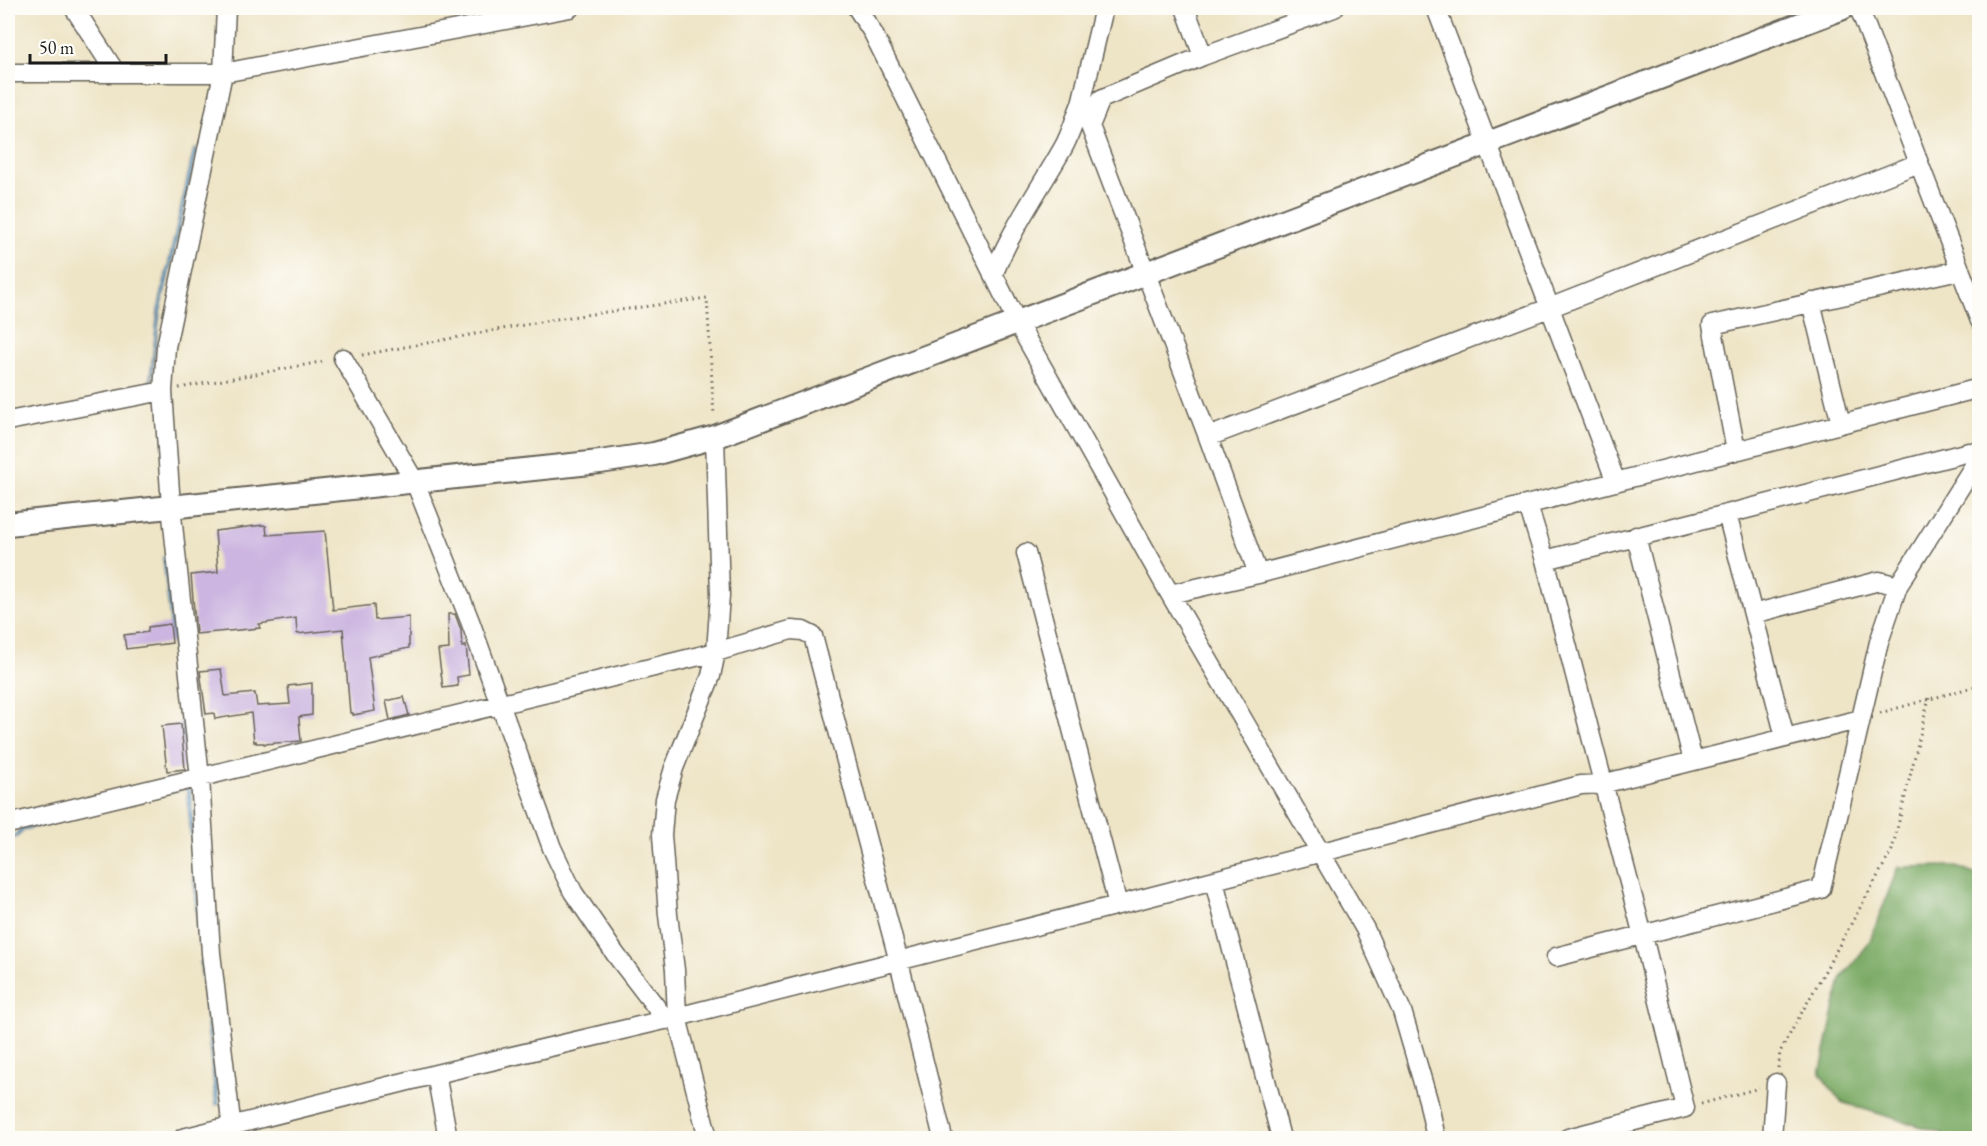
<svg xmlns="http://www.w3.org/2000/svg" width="1987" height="1146" font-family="'EB Garamond',serif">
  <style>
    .forest { fill: #78a862; stroke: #4a623f; stroke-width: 1.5 }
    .water { fill: #79c0f0; stroke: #4a6e86; stroke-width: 1.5 }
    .building { fill: #ccb5e0 }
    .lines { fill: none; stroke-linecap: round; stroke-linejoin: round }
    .minor-casing { stroke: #666258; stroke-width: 21 }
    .tertiary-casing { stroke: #666258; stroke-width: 26 }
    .path { stroke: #666258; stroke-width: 3; stroke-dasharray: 1.5 4.5; stroke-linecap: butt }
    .minor { stroke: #fff; stroke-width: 18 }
    .tertiary { stroke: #fff; stroke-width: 22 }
  </style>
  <rect width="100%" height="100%" fill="#fdfcf7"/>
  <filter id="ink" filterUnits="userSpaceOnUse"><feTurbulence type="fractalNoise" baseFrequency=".0167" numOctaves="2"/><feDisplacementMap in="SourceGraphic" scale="12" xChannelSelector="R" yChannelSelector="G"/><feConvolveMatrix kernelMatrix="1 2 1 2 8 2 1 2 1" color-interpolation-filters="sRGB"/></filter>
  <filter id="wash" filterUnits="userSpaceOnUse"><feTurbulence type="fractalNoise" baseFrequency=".008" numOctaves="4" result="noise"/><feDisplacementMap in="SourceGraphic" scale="24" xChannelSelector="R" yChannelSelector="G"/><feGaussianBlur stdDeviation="1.35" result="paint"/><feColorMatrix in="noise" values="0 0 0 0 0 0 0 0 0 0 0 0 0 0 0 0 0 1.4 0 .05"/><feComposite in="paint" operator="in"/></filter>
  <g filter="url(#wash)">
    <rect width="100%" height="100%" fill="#eee4c6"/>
    <path class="forest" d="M 1954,866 L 1979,876 L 1979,1138 L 1942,1138 L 1942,1133 L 1841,1102 L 1820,1074 L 1841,979 L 1869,943 L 1898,867 Z"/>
    <path class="water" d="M 194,149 L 197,149 L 160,313 L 151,386 L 149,387 L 158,311 Z
      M 163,557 L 166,557 L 189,772 L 187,772 Z
      M 190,785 L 201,944 L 199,945 L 187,788 L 24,830 L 17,837 L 8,840 L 8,836 L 15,835 L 22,828 Z
      M 200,962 L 202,962 L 219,1104 L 216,1105 Z"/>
    <g id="blocks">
      <path class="building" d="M 263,525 L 266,526 L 267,535 L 325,531 L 333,610 L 374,605 L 375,620 L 409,617 L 409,648 L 368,657 L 375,711 L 353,715 L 353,713 L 350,713 L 343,629 L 297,634 L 296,618 L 259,624 L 260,628 L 196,634 L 191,575 L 218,572 L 215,531 Z
        M 448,614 L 455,614 L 461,630 L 462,647 L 466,646 L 469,675 L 457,677 L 458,686 L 443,688 L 438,650 L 449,649 Z
        M 170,624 L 172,643 L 126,649 L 124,635 L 148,632 L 148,627 Z
        M 221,669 L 225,696 L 255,693 L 257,706 L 290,704 L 288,686 L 312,683 L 312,715 L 299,717 L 299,719 L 301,741 L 264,744 L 264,743 L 256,743 L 256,741 L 254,742 L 251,713 L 215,719 L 214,713 L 206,714 L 200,671 Z
        M 404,697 L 409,715 L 390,720 L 386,701 Z
        M 181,724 L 185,769 L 167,771 L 162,726 Z"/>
    </g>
  </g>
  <g filter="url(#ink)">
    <use href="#blocks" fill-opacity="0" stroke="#666258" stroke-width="1.5"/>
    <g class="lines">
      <defs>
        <path id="minor" d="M 74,8 L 116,73
          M 226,8 L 223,73 L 166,347 L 163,391 L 171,506 L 200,778 L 211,953 L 233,1138
          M 857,8 L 873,33 L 1017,322 L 1170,594 L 1365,929 L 1402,1011 L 1428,1100 L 1436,1138
          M 1185,8 L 1203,56
          M 1436,8 L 1616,482
          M 1859,8 L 1980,321
          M 8,73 L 223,73 L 570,8
          M 1090,108 L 1081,104 L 1104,8
          M 993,275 C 1011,230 1039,190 1063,148 C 1071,134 1075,118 1081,104
          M 1811,302 L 1841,424
          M 343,358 L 415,482 L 470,621 L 552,848 L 573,892 L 616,955 L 666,1020
          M 8,421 L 163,391
          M 715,437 L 720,595 L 716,652 L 711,676 L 674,768 L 665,799 L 662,835 L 668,915 L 675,970 L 677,1017 L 1118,905 L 1581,785 L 1602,784 L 1861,719
          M 1208,437 L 1549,308 L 1919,163
          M 1736,451 L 1712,325 L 1959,270
          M 1528,505 L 1545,560 L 1643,936 L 1685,1108 L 1568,1138
          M 1636,536 L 1693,761
          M 1026,553 L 1118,905
          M 1545,560 L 1727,514
          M 1258,574 L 1208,437 L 1090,126 L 1101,99 L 1203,56 L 1334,8
          M 1170,594 L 1258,574 L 1980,388
          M 1753,614 L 1879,581 L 1898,586
          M 1785,737 L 1727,514 L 1969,452 L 1980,454
          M 8,824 L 716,652 L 791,630 L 803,631 L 813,636 L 899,962 L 943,1138
          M 1214,881 L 1281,1138
          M 1556,957 L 1821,889 L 1879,642 L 1898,586 L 1980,456
          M 436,1074 L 448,1138
          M 183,1138 L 436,1074 L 677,1017 L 708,1138
          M 1772,1138 L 1776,1083"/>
        <path id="tertiary" d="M 8,524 L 600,462 L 654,454 L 715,437 L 1843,8"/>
      </defs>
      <use href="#minor" class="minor-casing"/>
      <use href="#tertiary" class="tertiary-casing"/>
      <path class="path" d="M 362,355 L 556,319 L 707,298 L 714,416
        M 179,388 L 326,361
        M 1880,713 L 1980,685
        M 1778,1068 L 1780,1052 L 1892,850 L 1929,698
        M 1701,1104 L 1759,1088"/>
      <use href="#minor" class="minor"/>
      <use href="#tertiary" class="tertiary"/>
    </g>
  </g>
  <rect width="1987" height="1146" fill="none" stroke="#fdfcf7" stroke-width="30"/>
  <path d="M30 54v9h136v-9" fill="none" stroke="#1c1c1c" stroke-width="3"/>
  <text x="39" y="54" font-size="18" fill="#1c1c1c" stroke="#fdfcf7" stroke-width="4.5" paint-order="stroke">50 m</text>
</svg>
